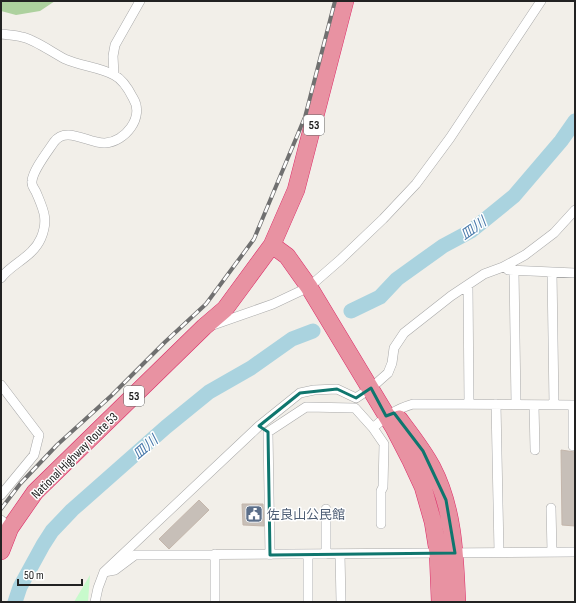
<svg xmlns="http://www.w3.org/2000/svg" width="576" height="603" font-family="'Sofia Sans Condensed','Noto Sans JP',sans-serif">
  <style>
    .forest { fill: #add19e }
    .park { fill: #c8facc }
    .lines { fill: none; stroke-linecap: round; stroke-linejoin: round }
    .river { stroke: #aad3df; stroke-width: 15 }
    .building { fill: #c7bfb8; stroke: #c4b6ab }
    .street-casing { stroke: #a9a9a9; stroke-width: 10 }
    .highway-casing { stroke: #dc2a67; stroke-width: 18 }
    .street { stroke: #fff; stroke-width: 9 }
    .highway { stroke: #e892a2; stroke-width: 17 }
    .rail-casing { stroke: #707070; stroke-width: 4 }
    .rail { stroke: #fff; stroke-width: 2.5; stroke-dasharray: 8; stroke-linecap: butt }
    .marked { fill: none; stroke: #0f766e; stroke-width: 3; stroke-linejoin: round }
    .labels { text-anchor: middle; stroke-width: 3; stroke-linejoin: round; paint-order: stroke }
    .shield { fill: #fff; stroke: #646464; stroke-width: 1 }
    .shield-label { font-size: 12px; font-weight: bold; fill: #222 }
    .street-label { font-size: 13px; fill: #222; stroke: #fff }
    .service-label { font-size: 13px; fill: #4e5e75; stroke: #fff; text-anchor: start }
    .water-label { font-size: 14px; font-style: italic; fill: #4a7aab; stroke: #fff }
  </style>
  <rect width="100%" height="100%" fill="#f2efe9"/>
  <path class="forest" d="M 1,1 L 55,1 L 40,11 L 16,15 L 1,11 Z"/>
  <path class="park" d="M 90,575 L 88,602 L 74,602 Z"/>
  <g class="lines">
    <path class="river" d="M 351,311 L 380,297 L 397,279 L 443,246 L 471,231 L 514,196 L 561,141 L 575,121
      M 15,602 L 20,587 L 43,545 L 52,531 L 72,510 L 166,427 L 209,392 L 251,368 L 292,339 L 313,331"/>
  </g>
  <path class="building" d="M 561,450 L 575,452 L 575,526 L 562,525 Z
    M 199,500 L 209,510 L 169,549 L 159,539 Z
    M 242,504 L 263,504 L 264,526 L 243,525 Z"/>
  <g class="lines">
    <defs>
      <path id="street" d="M 1,34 C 8,35 15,35 22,37 C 34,39 53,53 65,59 C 80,66 99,67 114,75 C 122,79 129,90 133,98 C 145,117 125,142 105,143 C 89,144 66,125 54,142 C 48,151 33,170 32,181 C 31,185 34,188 36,192 C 43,209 49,219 41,238 C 33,257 11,264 1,278
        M 114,75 L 113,56 L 115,45 L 140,1
        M 508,270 L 575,273
        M 514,270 L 516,404
        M 552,272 L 554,405
        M 468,285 L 469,404
        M 213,325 L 273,304 L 309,287 L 340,260 L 383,219 L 416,184 L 450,138 L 541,1
        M 1,385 L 39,435 L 34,455 L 1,495
        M 496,404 L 499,552
        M 534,405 L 535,450
        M 573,405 L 573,446
        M 373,428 L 384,444 L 383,487 L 381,491 L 381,524
        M 551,508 L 552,552
        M 326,509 L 326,554
        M 1,520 L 10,528
        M 215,554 L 215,602
        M 308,554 L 308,602
        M 340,554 L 341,602
        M 270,555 L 268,432 L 306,407 L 355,408 L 373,428 C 386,416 396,409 413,404 L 575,405
        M 104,572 L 115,570 L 135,555 L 575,552
        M 95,602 L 98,588 L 104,572 L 259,426 L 300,393 L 314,390 L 337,389 L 356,398 L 371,388 L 388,373 L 392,363 L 394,348 L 404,333 L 451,296 L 484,274 L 503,267 L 525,255 L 554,233 L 575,210"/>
      <path id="highway" d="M 272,245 L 287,256 L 309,287 L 394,428 L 410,459 L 423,487 L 433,522 L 438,553 L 440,602
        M 399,419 C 411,435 423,450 432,467 C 454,509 455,556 457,602
        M 1,551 L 10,528 L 35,492 L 204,327 L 225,309 L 272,245 L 296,190 L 345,1"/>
    </defs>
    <use href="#street" class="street-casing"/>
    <use href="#highway" class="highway-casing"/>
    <use href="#street" class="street"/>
    <use href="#highway" class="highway"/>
    <defs>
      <path id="rail" d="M 1,509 L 20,484 L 57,445 L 111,396 L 165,342 L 206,304 L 254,239 L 305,117 L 335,1"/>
    </defs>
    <use href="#rail" class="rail-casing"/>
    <use href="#rail" class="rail"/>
  </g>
  <path class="marked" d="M 371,388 L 386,416 L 394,413 L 423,451 L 446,500 L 455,553 L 270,555 L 268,432 L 259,426 L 300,393 L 337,389 L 356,398 Z"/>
  <defs>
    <symbol id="civic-square" viewBox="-11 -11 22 22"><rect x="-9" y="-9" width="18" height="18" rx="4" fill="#5c6f8a" stroke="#fff"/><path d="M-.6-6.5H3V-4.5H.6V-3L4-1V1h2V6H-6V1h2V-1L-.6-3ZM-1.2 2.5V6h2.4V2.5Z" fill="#fff"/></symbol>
  </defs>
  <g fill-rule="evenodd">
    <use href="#civic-square" x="244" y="504" width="20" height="20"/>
  </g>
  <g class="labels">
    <g class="shield">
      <rect x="304" y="115" width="20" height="20" rx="3"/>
      <rect x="124" y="386" width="20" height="20" rx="3"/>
    </g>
    <g class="shield-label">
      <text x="314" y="129">53</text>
      <text x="134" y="400">53</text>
    </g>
    <g class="street-label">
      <text transform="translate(74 455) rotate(-45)" y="5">National Highway Route 53</text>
    </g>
    <g class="service-label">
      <text x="267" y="519">佐良山公民館</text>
    </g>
    <g class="water-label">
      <text transform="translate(473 228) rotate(-35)" y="5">皿川</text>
      <text transform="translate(145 447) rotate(-41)" y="5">皿川</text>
    </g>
  </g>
  <rect width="576" height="603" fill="none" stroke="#222222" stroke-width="4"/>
  <path d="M18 579v6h64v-6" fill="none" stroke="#222222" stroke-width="2"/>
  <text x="24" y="579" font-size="12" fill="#222222" stroke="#ffffff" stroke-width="3" paint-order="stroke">50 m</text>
</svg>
